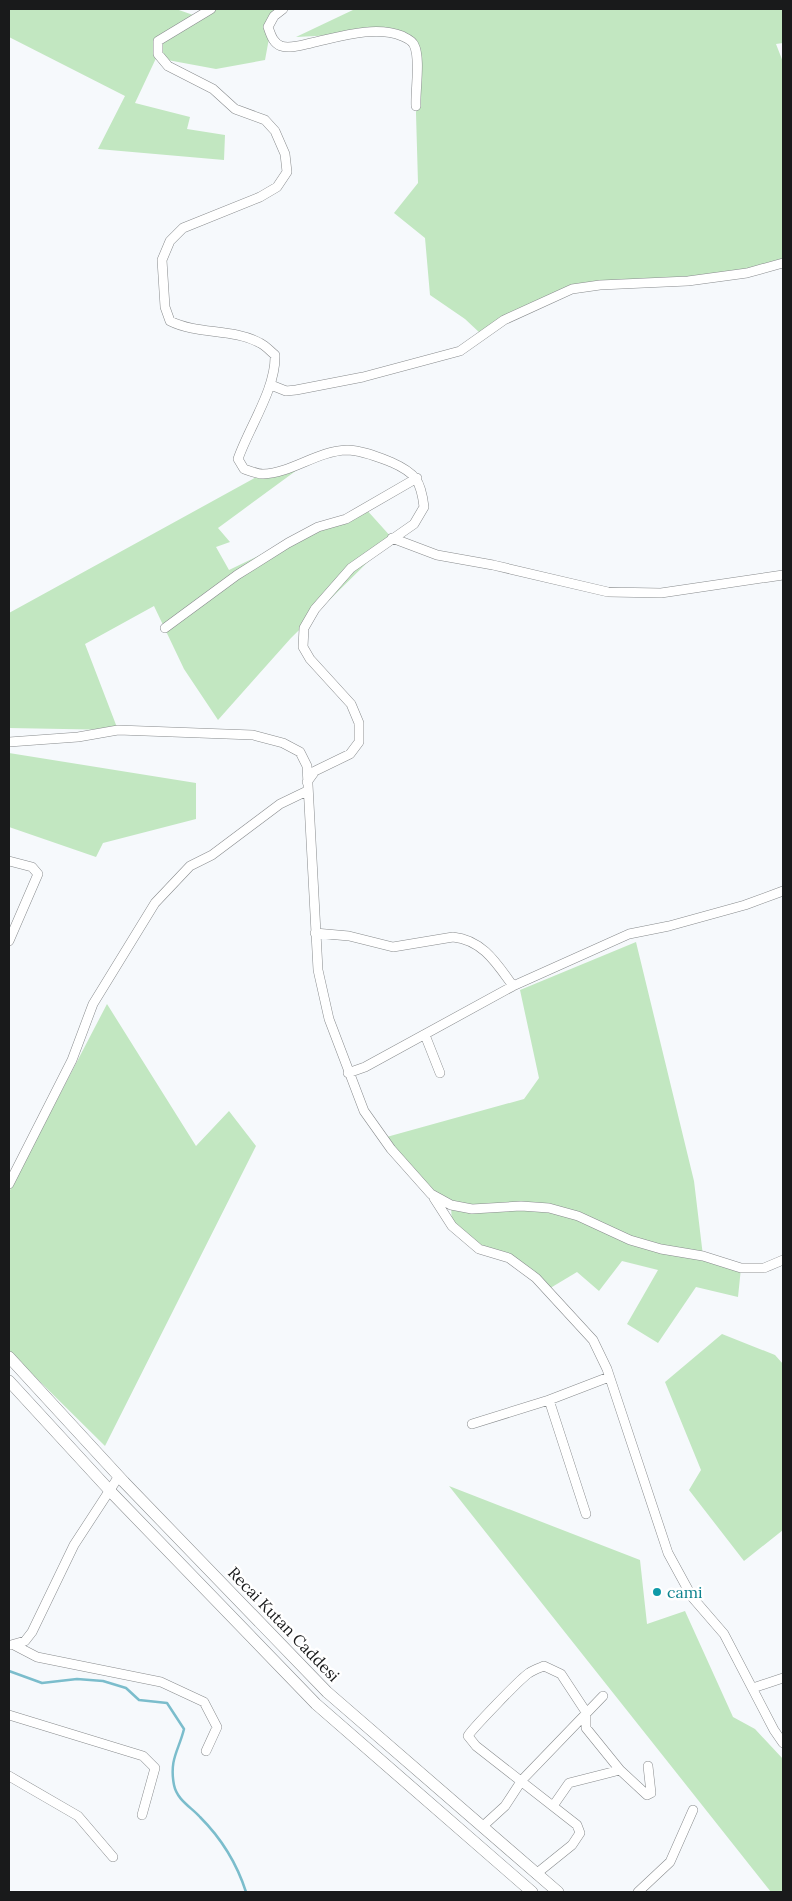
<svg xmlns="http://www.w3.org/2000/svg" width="792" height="1901" font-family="Lora,serif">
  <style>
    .green { fill: #c2e7c1 }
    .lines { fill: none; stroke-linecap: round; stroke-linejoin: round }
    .stream { stroke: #7bbdcc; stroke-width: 2.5 }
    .minor-casing { stroke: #888b8d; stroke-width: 10 }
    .major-casing { stroke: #888b8d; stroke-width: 12 }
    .minor { stroke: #fff; stroke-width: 9 }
    .major { stroke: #fff; stroke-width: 11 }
    .culture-dot { fill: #0f9aa8; stroke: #fff; stroke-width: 2 }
    .labels { text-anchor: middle; stroke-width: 5; stroke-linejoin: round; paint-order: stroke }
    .culture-label { font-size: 16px; fill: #0d838f; stroke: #fff; text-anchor: start }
    .street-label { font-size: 16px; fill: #191a1b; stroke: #fff }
  </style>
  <rect width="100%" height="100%" fill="#f6f9fc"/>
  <path class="green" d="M 9,9 L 176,9 L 196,16 L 208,9 L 278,9 L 270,33 L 265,60 L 216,69 L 162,59 L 158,54 L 135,103 L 190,117 L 187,129 L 225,135 L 224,160 L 98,149 L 125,96 L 9,37 Z
    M 355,9 L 783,9 L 783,43 L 776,44 L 783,62 L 783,263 L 747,273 L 572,289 L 481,334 L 465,319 L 430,295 L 425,238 L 394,213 L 418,183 L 414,44 L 393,32 L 296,37 Z
    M 312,459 L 218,528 L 230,542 L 216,547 L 229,570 L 318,527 L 365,508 L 392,538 L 291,638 L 218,720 L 184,669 L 154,606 L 85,644 L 118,730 L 9,728 L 9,613 L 262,474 Z
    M 9,753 L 196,783 L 196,819 L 103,843 L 96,857 L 9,827 Z
    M 636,942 L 694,1181 L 703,1256 L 741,1268 L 738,1297 L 696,1287 L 658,1343 L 627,1324 L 658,1270 L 622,1261 L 599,1291 L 577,1272 L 547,1290 L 509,1258 L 479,1249 L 452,1226 L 451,1205 L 431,1194 L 383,1138 L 524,1099 L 539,1078 L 520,990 Z
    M 107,1004 L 196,1146 L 229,1111 L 256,1146 L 105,1446 L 9,1351 L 9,1192 Z
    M 722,1334 L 775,1355 L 783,1364 L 783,1530 L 744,1561 L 689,1490 L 701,1470 L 665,1382 Z
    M 449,1486 L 640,1560 L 647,1624 L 685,1611 L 733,1717 L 755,1729 L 783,1759 L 783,1892 L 771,1892 Z"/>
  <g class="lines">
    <path class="stream" d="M 9,1671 L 42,1683 L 77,1679 L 103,1681 L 126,1688 L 139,1700 L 167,1703 L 184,1729 C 179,1750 169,1759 174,1785 C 177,1800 191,1807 200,1817 C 221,1838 237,1864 246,1892"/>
    <defs>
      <path id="minor" d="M 211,9 L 158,41 L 158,54 L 168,66 L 213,89 L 235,109 L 265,120 L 275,131 L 285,154 L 287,172 L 277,187 L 260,197 L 183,228 L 170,241 L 162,260 L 165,307 L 170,321 C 198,335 233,328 260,343 C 266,346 270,351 275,355 C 276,389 249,427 238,459 L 244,469 C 250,471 257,474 263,474 C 292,473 317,451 347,450 C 361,450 378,457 391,462 C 416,473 421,481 424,507 L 414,524 L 351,568 L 315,609 L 304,628 L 303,647 L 310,659 L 351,704 L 359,723 L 359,742 L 350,754 L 315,771 L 307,782
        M 283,9 L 274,16 L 268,27 C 271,35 273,43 281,46 C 290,49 302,45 311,43 C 339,37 375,25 402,36 C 406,38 412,40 414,45 C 421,58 415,91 416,106
        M 271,385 L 286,391 L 296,390 L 363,377 L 460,351 L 504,320 L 572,289 L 600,285 L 688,281 L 747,273 L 783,263
        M 392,538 L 437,555 L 493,565 L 608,592 L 661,593 L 783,575
        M 165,628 L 237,575 L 288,543 L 318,527 L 346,519 L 417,478
        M 9,742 L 78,737 L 118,730 L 253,735 L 283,743 L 300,752 L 307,766 L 318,970 L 329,1019 L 364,1111 L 391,1149 L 431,1194 L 451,1205 L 472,1209 L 521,1206 L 549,1208 L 578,1216 L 630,1240 L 661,1249 L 703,1256 L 741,1268 L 764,1268 L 783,1260
        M 9,861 L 32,867 L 38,874 L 9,941
        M 315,933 L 349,936 L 393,947 L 453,937 C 483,940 497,964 513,986 L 629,934 L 669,926 L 745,905 L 783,891
        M 425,1035 L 440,1073
        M 348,1073 L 365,1067 L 513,986
        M 9,1184 L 72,1060 L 93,1004 L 155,903 L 190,866 L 212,855 L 280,804 L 307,791
        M 434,1198 L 452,1226 L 479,1249 L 509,1258 L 536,1278 L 593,1340 L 607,1369 L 668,1553 L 692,1597 L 724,1634 L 774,1730 L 783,1743
        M 549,1400 L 586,1514
        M 472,1424 L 549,1400 L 609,1377
        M 11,1645 L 25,1641 L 32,1632 L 74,1545 L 119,1476
        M 14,1645 L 37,1657 L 161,1682 L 204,1702 L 217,1727 L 206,1751
        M 753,1688 L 783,1678
        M 9,1715 L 143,1756 L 155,1768 L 142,1815
        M 9,1776 L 78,1816 L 113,1857
        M 553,1806 L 569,1783 L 620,1770
        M 482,1827 L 505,1806 L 522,1780 L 603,1696
        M 536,1874 L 572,1845 L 580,1833 L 577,1825 L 476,1746 L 468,1736 C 471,1730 522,1677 529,1673 C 533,1670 539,1668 544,1666 L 561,1674 L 586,1712 L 586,1728 L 620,1770 L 647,1795 L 651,1793 L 648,1766
        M 638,1892 L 670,1862 L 693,1810"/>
      <path id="major" d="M 9,1357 L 124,1482 L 327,1692 L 558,1892
        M 9,1381 L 112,1493 L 316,1704 L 532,1892"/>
    </defs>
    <use href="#minor" class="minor-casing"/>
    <use href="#major" class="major-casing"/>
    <use href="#minor" class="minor"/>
    <use href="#major" class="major"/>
  </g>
  <circle class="culture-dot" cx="657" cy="1592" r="5"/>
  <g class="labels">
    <g class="culture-label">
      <text x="667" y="1598">cami</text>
    </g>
    <g class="street-label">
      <text transform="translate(284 1624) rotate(46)" y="6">Recai Kutan Caddesi</text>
    </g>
  </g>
  <rect width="792" height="1901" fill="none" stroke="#191a1b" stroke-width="20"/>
</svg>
